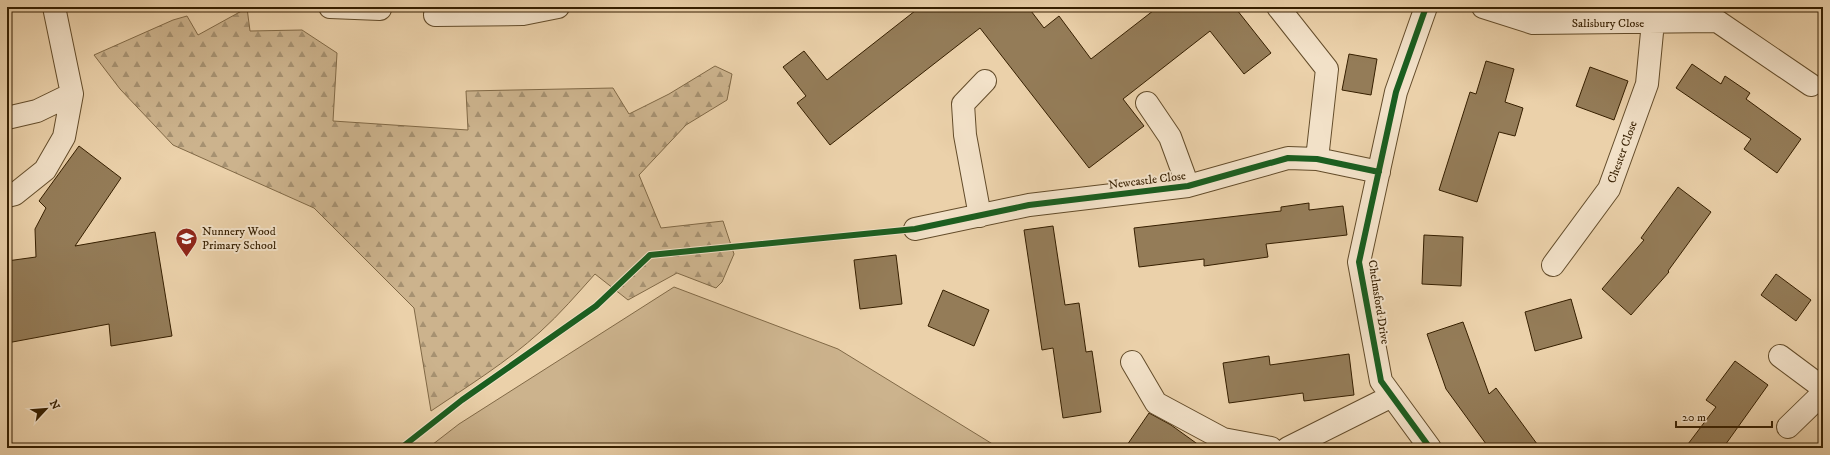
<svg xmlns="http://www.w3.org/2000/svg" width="1830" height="455" font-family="'IM FELL DW Pica',serif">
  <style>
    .grass { fill: #ccb38d; stroke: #816946 }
    .forest { fill: url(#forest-firs); stroke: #816946 }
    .building { fill: #947c58; stroke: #361f00 }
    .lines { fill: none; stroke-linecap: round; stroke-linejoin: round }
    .minor-casing { stroke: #634c2a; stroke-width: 24 }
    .minor { stroke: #f2e1c8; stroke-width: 22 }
    .cycleway-casing { stroke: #f2e1c8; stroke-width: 8 }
    .cycleway { stroke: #1b5e20; stroke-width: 6 }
    .labels { text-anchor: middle; stroke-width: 4; stroke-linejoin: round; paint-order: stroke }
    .street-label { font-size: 12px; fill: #361f00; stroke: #f2e1c8 }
    .poi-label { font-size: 12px; fill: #361f00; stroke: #f2e1c8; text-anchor: start }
  </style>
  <defs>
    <pattern id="forest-firs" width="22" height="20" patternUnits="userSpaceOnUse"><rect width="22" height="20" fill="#ccb38d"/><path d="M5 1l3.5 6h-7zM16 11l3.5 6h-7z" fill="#a69171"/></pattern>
  </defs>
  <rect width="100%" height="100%" fill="#ebd1aa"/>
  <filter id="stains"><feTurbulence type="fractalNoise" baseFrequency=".005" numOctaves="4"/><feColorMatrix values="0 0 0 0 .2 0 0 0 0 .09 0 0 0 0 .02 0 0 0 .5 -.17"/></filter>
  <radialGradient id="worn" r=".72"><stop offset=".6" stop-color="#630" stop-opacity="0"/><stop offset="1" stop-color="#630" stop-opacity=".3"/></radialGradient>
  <path class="grass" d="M 674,287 L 838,349 L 999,448 L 428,448 L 459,424 Z"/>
  <path class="forest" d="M 247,8 L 250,31 L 302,30 L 337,53 L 333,121 L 468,130 L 466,91 L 613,88 L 629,114 L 669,94 L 715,66 L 732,74 L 727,100 L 686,125 L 639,175 L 661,228 L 723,221 L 734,254 L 722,282 L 716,288 L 677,273 L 628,300 L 595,274 C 577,294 560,314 540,332 C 507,362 468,386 431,411 L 414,308 L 314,208 L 173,145 L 120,89 L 94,55 L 173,20 L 187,16 L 198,35 Z"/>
  <path class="building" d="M 920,7 L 1028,7 L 1044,28 L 1059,16 L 1091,59 L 1158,7 L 1241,7 L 1237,10 L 1271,53 L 1244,74 L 1210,31 L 1123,99 L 1144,126 L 1089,168 L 980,28 L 830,145 L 797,103 L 806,96 L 783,67 L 804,51 L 827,80 Z
    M 1349,54 L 1377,59 L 1371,95 L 1342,90 Z
    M 1486,61 L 1514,69 L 1505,102 L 1523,108 L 1515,136 L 1499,132 L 1477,202 L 1439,190 L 1470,92 L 1476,94 Z
    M 1692,64 L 1721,84 L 1725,76 L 1750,93 L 1746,99 L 1801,139 L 1777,173 L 1744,149 L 1751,139 L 1676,88 Z
    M 1590,67 L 1628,81 L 1614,120 L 1576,106 Z
    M 79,146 L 121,178 L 75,246 L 155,232 L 172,336 L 111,346 L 109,324 L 7,343 L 7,261 L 36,257 L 35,229 L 46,208 L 39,201 Z
    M 1678,187 L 1711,212 L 1668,271 L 1669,272 L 1631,315 L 1602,289 L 1644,240 L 1641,238 Z
    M 1309,203 L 1309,210 L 1343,206 L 1347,235 L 1266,244 L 1268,257 L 1204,266 L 1204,259 L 1139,267 L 1134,228 L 1281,211 L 1281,207 Z
    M 1053,226 L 1065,305 L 1079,303 L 1086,352 L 1092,351 L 1101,412 L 1063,418 L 1053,348 L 1042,350 L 1024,230 Z
    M 1424,235 L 1463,237 L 1461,286 L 1422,284 Z
    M 896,255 L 902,304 L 860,309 L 854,260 Z
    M 1776,274 L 1811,300 L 1796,321 L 1761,295 Z
    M 943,290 L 989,310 L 974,346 L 928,326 Z
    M 1571,299 L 1582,338 L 1535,351 L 1525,312 Z
    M 1463,322 L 1489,394 L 1496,388 L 1540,448 L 1489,448 L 1446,389 L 1427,334 Z
    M 1349,354 L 1354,395 L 1304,401 L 1303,393 L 1229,403 L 1223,363 L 1269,356 L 1270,365 Z
    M 1735,361 L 1768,385 L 1723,448 L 1685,448 L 1716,407 L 1706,400 Z
    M 1149,413 L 1171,425 L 1203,448 L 1125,448 Z"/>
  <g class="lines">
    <defs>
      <path id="minor" d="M 330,7 L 380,9
        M 1278,7 L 1327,69 L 1317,159
        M 1426,7 L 1396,92 L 1359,262 L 1381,381 L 1430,448
        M 1483,7 L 1533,23 L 1717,21 L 1811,85
        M 435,15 L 523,14 L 558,7
        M 1147,103 L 1170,137 L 1188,186
        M 7,118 L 37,111 L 72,94
        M 7,196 L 15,194 L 45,170 L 64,137 L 72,94 L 54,7
        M 980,216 L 965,135 L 963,104 L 985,81
        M 915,229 L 1029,205 L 1188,186 L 1288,158 L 1317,159 L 1379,172
        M 1553,265 L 1609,189 L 1647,84 L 1653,22
        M 1780,356 L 1823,388
        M 1132,362 L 1156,403 L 1223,439 L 1271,448
        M 1788,427 L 1823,393
        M 1288,448 L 1392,396"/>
    </defs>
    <use href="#minor" class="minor-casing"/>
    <use href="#minor" class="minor"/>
    <defs>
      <path id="cycleway" d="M 1426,7 L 1396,92 L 1359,262 L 1381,381 L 1430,448
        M 401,448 L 462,400 L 596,306 L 650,255 L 915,229 L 1029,205 L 1188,186 L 1288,158 L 1317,159 L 1379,172"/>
    </defs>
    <use href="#cycleway" class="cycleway-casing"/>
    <use href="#cycleway" class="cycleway"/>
  </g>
  <defs>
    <symbol id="school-pin" viewBox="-11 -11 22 30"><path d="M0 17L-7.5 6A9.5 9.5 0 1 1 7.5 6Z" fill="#8f2418" stroke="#f2e1c8"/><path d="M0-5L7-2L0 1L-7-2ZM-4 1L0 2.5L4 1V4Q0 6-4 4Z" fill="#fff"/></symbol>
  </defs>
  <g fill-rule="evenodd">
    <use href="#school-pin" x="174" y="226" width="25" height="34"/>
  </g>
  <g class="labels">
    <g class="street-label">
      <text x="1608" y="27">Salisbury Close</text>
      <text transform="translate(1622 152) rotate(-70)" y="4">Chester Close</text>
      <text transform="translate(1147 180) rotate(-7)" y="4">Newcastle Close</text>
      <text transform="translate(1379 302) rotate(81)" y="4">Chelmsford Drive</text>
    </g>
    <g class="poi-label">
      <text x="202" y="235">Nunnery Wood<tspan x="202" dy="14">Primary School</tspan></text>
    </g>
  </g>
  <rect width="1830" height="455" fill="none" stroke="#ebd1aa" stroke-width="24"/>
  <rect x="8" y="8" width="1814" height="439" fill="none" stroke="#361f00" stroke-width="2"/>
  <rect x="12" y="12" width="1806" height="431" fill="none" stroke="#361f00"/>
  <g transform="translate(46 409) rotate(64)" stroke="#f2e1c8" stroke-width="3" paint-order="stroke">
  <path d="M0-3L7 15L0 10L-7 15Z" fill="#361f00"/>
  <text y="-6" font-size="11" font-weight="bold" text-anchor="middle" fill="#361f00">N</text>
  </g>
  <path d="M1676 421v6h96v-6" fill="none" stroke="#361f00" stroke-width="2"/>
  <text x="1682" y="421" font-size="12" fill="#361f00" stroke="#f2e1c8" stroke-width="3" paint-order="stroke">20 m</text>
  <rect width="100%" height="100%" filter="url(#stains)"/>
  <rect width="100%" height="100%" fill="url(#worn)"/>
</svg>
